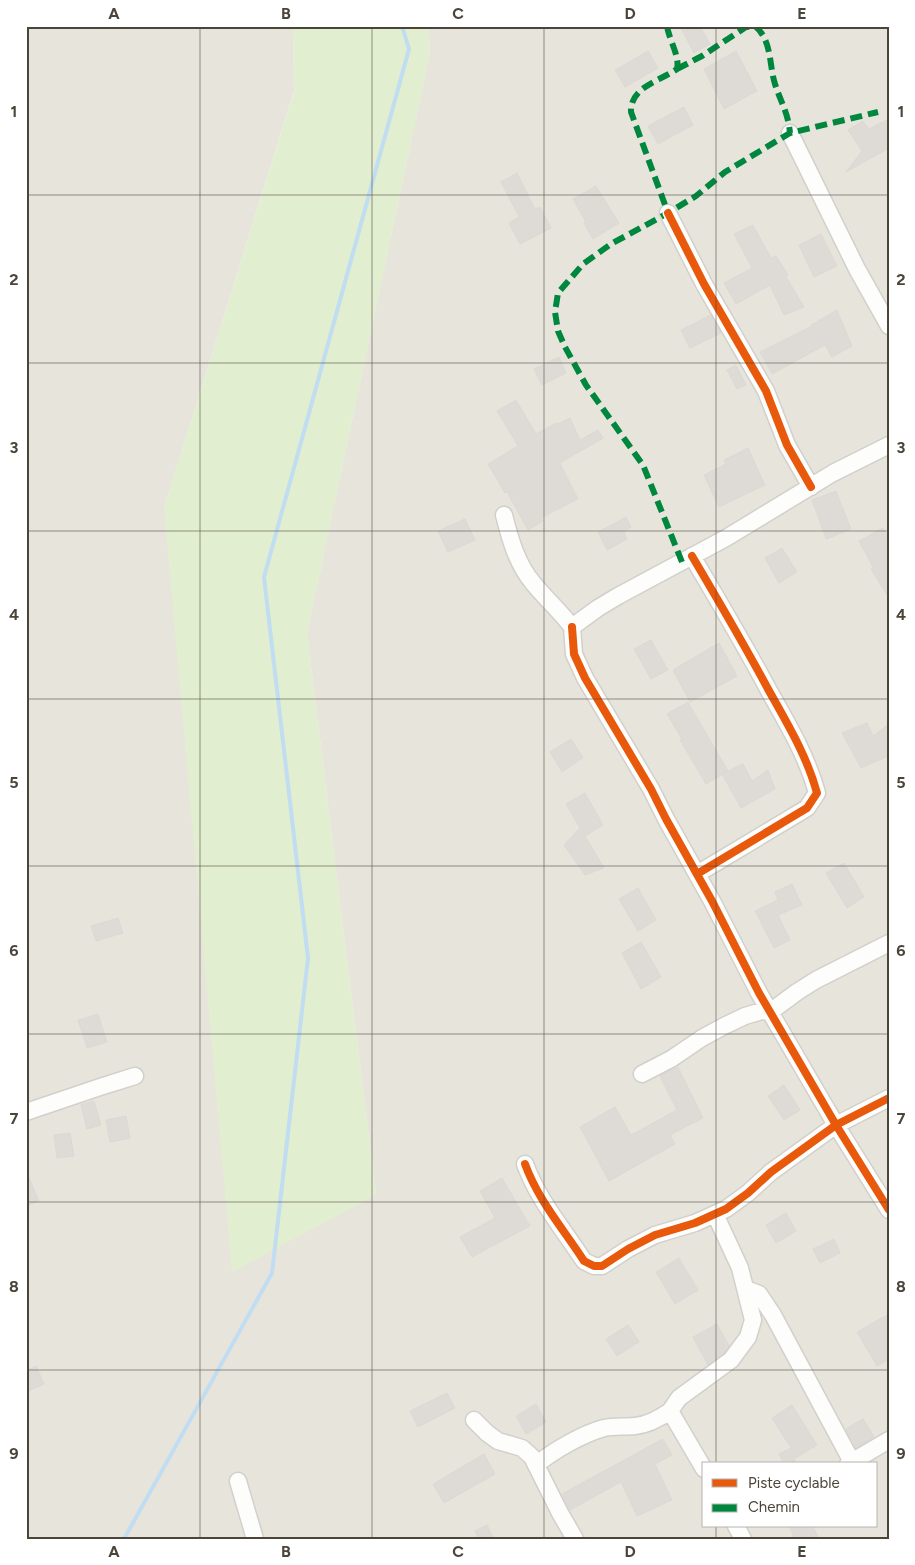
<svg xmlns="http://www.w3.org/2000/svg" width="915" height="1565" font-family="Figtree,sans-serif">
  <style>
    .residential { fill: #e7e4dc; fill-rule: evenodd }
    .green { fill: #e1eecf }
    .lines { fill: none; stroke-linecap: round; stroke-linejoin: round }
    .stream { stroke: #c0ddf1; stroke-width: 4 }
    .building { fill: #dedbd6; stroke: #dcd9d4 }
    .minor-casing { stroke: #d2d0cb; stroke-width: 19 }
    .minor { stroke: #fdfdfc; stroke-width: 16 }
    .quiet { stroke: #00873e; stroke-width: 6; stroke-dasharray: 12 6; stroke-linecap: butt }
    .cycleway-casing { stroke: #fff; stroke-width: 11 }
    .cycleway { stroke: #e8590c; stroke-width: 8 }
    .grid { fill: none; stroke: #4b4439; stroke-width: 1; stroke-opacity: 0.55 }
    .neatline { fill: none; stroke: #4b4439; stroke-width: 2 }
    .grid-label { font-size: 16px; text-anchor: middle; font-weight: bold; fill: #4b4439 }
  </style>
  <rect width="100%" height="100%" fill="#f4f2ee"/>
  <path class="residential" d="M 28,26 L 293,26 L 294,91 L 164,508 L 376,1195 L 307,633 L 430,52 L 428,26 L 889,26 L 889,1539 L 26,1539 L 26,42 ZM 704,1464 L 876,1464 L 876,1526 L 704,1526 Z"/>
  <path class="green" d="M 293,26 L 428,26 L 430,52 L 307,633 L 376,1195 L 232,1272 L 164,508 L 294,92 Z"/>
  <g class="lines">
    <path class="stream" d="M 124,1539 L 272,1273 L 308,958 L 264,577 L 409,49 L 402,26"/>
  </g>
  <path class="building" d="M 680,26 L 700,26 L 710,44 L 694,53 Z
    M 648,51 L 658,68 L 625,87 L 615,70 Z
    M 736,51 L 757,91 L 724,109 L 704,69 Z
    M 684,107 L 693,125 L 658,144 L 648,126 Z
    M 889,119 L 889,148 L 846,172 L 862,151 L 848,130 L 863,121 L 869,129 Z
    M 517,173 L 535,209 L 540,207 L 551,228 L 520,244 L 509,223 L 519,217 L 501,182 Z
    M 596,186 L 619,223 L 593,239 L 584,223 L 586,222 L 573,199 Z
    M 753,225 L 771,258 L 776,256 L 788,275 L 786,277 L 804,307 L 784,315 L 770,285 L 736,304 L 724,283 L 752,268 L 734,234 Z
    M 821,234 L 837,266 L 814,277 L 799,245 Z
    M 837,310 L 852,346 L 832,357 L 825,345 L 772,374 L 760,352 L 812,326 L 811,325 Z
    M 711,315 L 721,333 L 690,348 L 681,330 Z
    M 559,357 L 566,373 L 542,385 L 534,369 Z
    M 736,365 L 746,385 L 737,389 L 727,370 Z
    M 516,400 L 536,434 L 557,423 L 558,424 L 570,418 L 580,440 L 598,430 L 603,438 L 560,463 L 578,499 L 541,518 L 543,521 L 528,530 L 507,492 L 505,493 L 488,464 L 518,446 L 497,411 Z
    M 748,448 L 765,485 L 719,507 L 704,475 L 726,464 L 724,460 Z
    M 836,491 L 851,529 L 826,539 L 812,500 Z
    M 626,517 L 631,527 L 624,532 L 627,539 L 607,550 L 598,532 Z
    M 465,519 L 475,540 L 448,552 L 438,531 Z
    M 883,528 L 889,539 L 889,598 L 871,569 L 873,567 L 859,541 Z
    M 782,548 L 797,572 L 779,583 L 765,558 Z
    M 651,640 L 668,670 L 651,679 L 634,649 Z
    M 719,643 L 737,676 L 690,702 L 673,670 Z
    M 688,702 L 728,771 L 706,784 L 680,740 L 682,739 L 667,714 Z
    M 867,723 L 873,736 L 889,724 L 889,756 L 861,768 L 842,733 Z
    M 571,739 L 583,758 L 562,772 L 550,752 Z
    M 743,764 L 752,781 L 768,770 L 775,789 L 741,808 L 722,774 Z
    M 585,793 L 603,825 L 585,836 L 604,868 L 585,875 L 564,845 L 580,828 L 566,804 Z
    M 844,863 L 864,897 L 847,908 L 826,873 Z
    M 792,884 L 802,905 L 778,915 L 790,940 L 774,948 L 755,911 L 778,900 L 775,892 Z
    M 638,888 L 656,920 L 638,931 L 619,899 Z
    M 118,918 L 123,933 L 96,941 L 91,926 Z
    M 641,942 L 661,977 L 641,989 L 622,953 Z
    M 98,1014 L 107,1042 L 87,1048 L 78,1020 Z
    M 678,1067 L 703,1118 L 670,1135 L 675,1144 L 609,1181 L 580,1127 L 615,1107 L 631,1135 L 677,1110 L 660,1076 Z
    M 784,1085 L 800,1110 L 784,1120 L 768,1096 Z
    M 94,1101 L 101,1125 L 87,1129 L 81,1105 Z
    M 126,1116 L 130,1138 L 110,1142 L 106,1120 Z
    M 70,1133 L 74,1156 L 57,1158 L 54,1135 Z
    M 26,1171 L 39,1201 L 26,1206 Z
    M 502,1178 L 530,1226 L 472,1257 L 460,1237 L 495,1218 L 480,1191 Z
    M 786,1213 L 796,1231 L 776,1243 L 766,1225 Z
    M 834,1239 L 840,1253 L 820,1263 L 813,1249 Z
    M 679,1258 L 698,1290 L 675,1304 L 656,1272 Z
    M 889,1314 L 889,1359 L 877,1366 L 857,1332 Z
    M 717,1324 L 729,1346 L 724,1353 L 708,1365 L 693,1337 Z
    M 628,1325 L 639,1342 L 617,1356 L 606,1339 Z
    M 36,1366 L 44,1384 L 26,1392 L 26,1371 Z
    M 447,1393 L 455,1408 L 418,1427 L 410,1411 Z
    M 536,1404 L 546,1422 L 526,1434 L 516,1416 Z
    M 792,1405 L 817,1445 L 794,1459 L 797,1464 L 784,1464 L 779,1454 L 791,1448 L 772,1418 Z
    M 863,1419 L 874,1437 L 856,1448 L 846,1429 Z
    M 663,1439 L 672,1455 L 655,1464 L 672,1500 L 637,1516 L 621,1482 L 570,1510 L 562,1494 Z
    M 484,1454 L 495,1474 L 444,1503 L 433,1484 Z
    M 487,1525 L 494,1539 L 479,1539 L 475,1531 Z
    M 789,1526 L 813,1526 L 819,1539 L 795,1539 Z"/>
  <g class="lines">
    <defs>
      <path id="minor" d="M 790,133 L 857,269 L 889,326
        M 668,213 L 704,284 L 766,391 L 787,445 L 811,487
        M 504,515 C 510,539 517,564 533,583 C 545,598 560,611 572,627 L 598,608 L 618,596 L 726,538 L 833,473 L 889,445
        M 692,556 C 718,600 744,644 768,689 C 787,723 807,756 817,793 L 807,808 L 697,874
        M 572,627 L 574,654 L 585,678 L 651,789 L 666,819 L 712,901 L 759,993 L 836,1125 L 889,1210
        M 642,1074 L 671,1059 L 702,1038 L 724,1026 L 745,1016 L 762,1011 L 770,1012 L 797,992 L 816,980 L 889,943
        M 26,1112 L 100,1087 L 135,1076
        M 525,1164 C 538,1200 564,1230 584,1261 L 594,1266 L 602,1266 L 628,1249 L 655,1235 L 695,1223 L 726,1209 L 748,1193 L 771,1172 L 836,1125 L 889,1098
        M 746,1289 L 759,1294 L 773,1315 L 852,1462
        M 670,1411 L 679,1398 L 731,1360 L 748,1337 L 753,1320 L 740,1268 L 715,1214
        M 474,1420 L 487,1433 L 498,1441 L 522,1448 L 532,1457 L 560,1513 L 575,1539
        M 848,1464 L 889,1440
        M 536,1465 C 553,1451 582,1434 604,1428 C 614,1426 624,1427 635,1426 C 647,1425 660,1418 670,1411 L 704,1469
        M 238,1481 L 255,1539
        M 736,1526 L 743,1539"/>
    </defs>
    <use href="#minor" class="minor-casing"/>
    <use href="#minor" class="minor"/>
    <path class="quiet" d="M 667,26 C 669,40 680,56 677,69 C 660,81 630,87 631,112 L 668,213
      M 755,26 C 772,40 769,65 775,84 C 781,103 788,112 790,133
      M 677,69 L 702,56 L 746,27 L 755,26
      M 682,562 L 643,465 L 586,385 L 565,347 L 558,331 L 555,312 L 558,293 L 583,264 L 611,244 L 668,213 L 696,196 L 725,172 L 790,133 L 878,112"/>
    <defs>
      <path id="cycleway" d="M 668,213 L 704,284 L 766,391 L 787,445 L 811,487
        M 692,556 C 718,600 744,644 768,689 C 787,723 807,756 817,793 L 807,808 L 697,874
        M 572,627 L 574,654 L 585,678 L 651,789 L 666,819 L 712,901 L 759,993 L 836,1125 L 889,1210
        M 525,1164 C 538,1200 564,1230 584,1261 L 594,1266 L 602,1266 L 628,1249 L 655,1235 L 695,1223 L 726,1209 L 748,1193 L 771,1172 L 836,1125 L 889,1098"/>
    </defs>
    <use href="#cycleway" class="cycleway-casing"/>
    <use href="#cycleway" class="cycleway"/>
  </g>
  <path class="grid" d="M 200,26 L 200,1539M 372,26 L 372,1539M 544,26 L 544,1539M 716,26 L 716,1464M 26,195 L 889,195M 26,363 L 889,363M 26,531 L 889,531M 26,699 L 889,699M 26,866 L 889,866M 26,1034 L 889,1034M 26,1202 L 889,1202M 26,1370 L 889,1370M 716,1526 L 716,1539"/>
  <rect width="915" height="1565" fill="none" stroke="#ffffff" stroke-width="55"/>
  <rect x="702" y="1462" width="175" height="65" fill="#ffffff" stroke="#b7b4b0"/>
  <rect x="712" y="1479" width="25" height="8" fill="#e8590c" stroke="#b7b4b0"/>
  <text x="748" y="1488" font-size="15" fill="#4b4439">Piste cyclable</text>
  <rect x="712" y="1504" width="25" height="8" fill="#00873e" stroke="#b7b4b0"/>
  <text x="748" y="1512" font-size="15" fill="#4b4439">Chemin</text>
  <rect x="28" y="28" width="860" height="1510" class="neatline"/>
  <g class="grid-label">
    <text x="114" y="19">A</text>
    <text x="286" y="19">B</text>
    <text x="458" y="19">C</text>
    <text x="630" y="19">D</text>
    <text x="802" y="19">E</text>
    <text x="14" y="117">1</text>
    <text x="901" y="117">1</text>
    <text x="14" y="285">2</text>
    <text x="901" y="285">2</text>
    <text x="14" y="453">3</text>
    <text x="901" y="453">3</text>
    <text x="14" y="620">4</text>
    <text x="901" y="620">4</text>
    <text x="14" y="788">5</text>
    <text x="901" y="788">5</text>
    <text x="14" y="956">6</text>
    <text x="901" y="956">6</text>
    <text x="14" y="1124">7</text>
    <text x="901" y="1124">7</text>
    <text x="14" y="1292">8</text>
    <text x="901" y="1292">8</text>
    <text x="14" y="1459">9</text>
    <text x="901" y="1459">9</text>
    <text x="114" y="1557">A</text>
    <text x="286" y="1557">B</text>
    <text x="458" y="1557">C</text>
    <text x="630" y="1557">D</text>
    <text x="802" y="1557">E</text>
  </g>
</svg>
